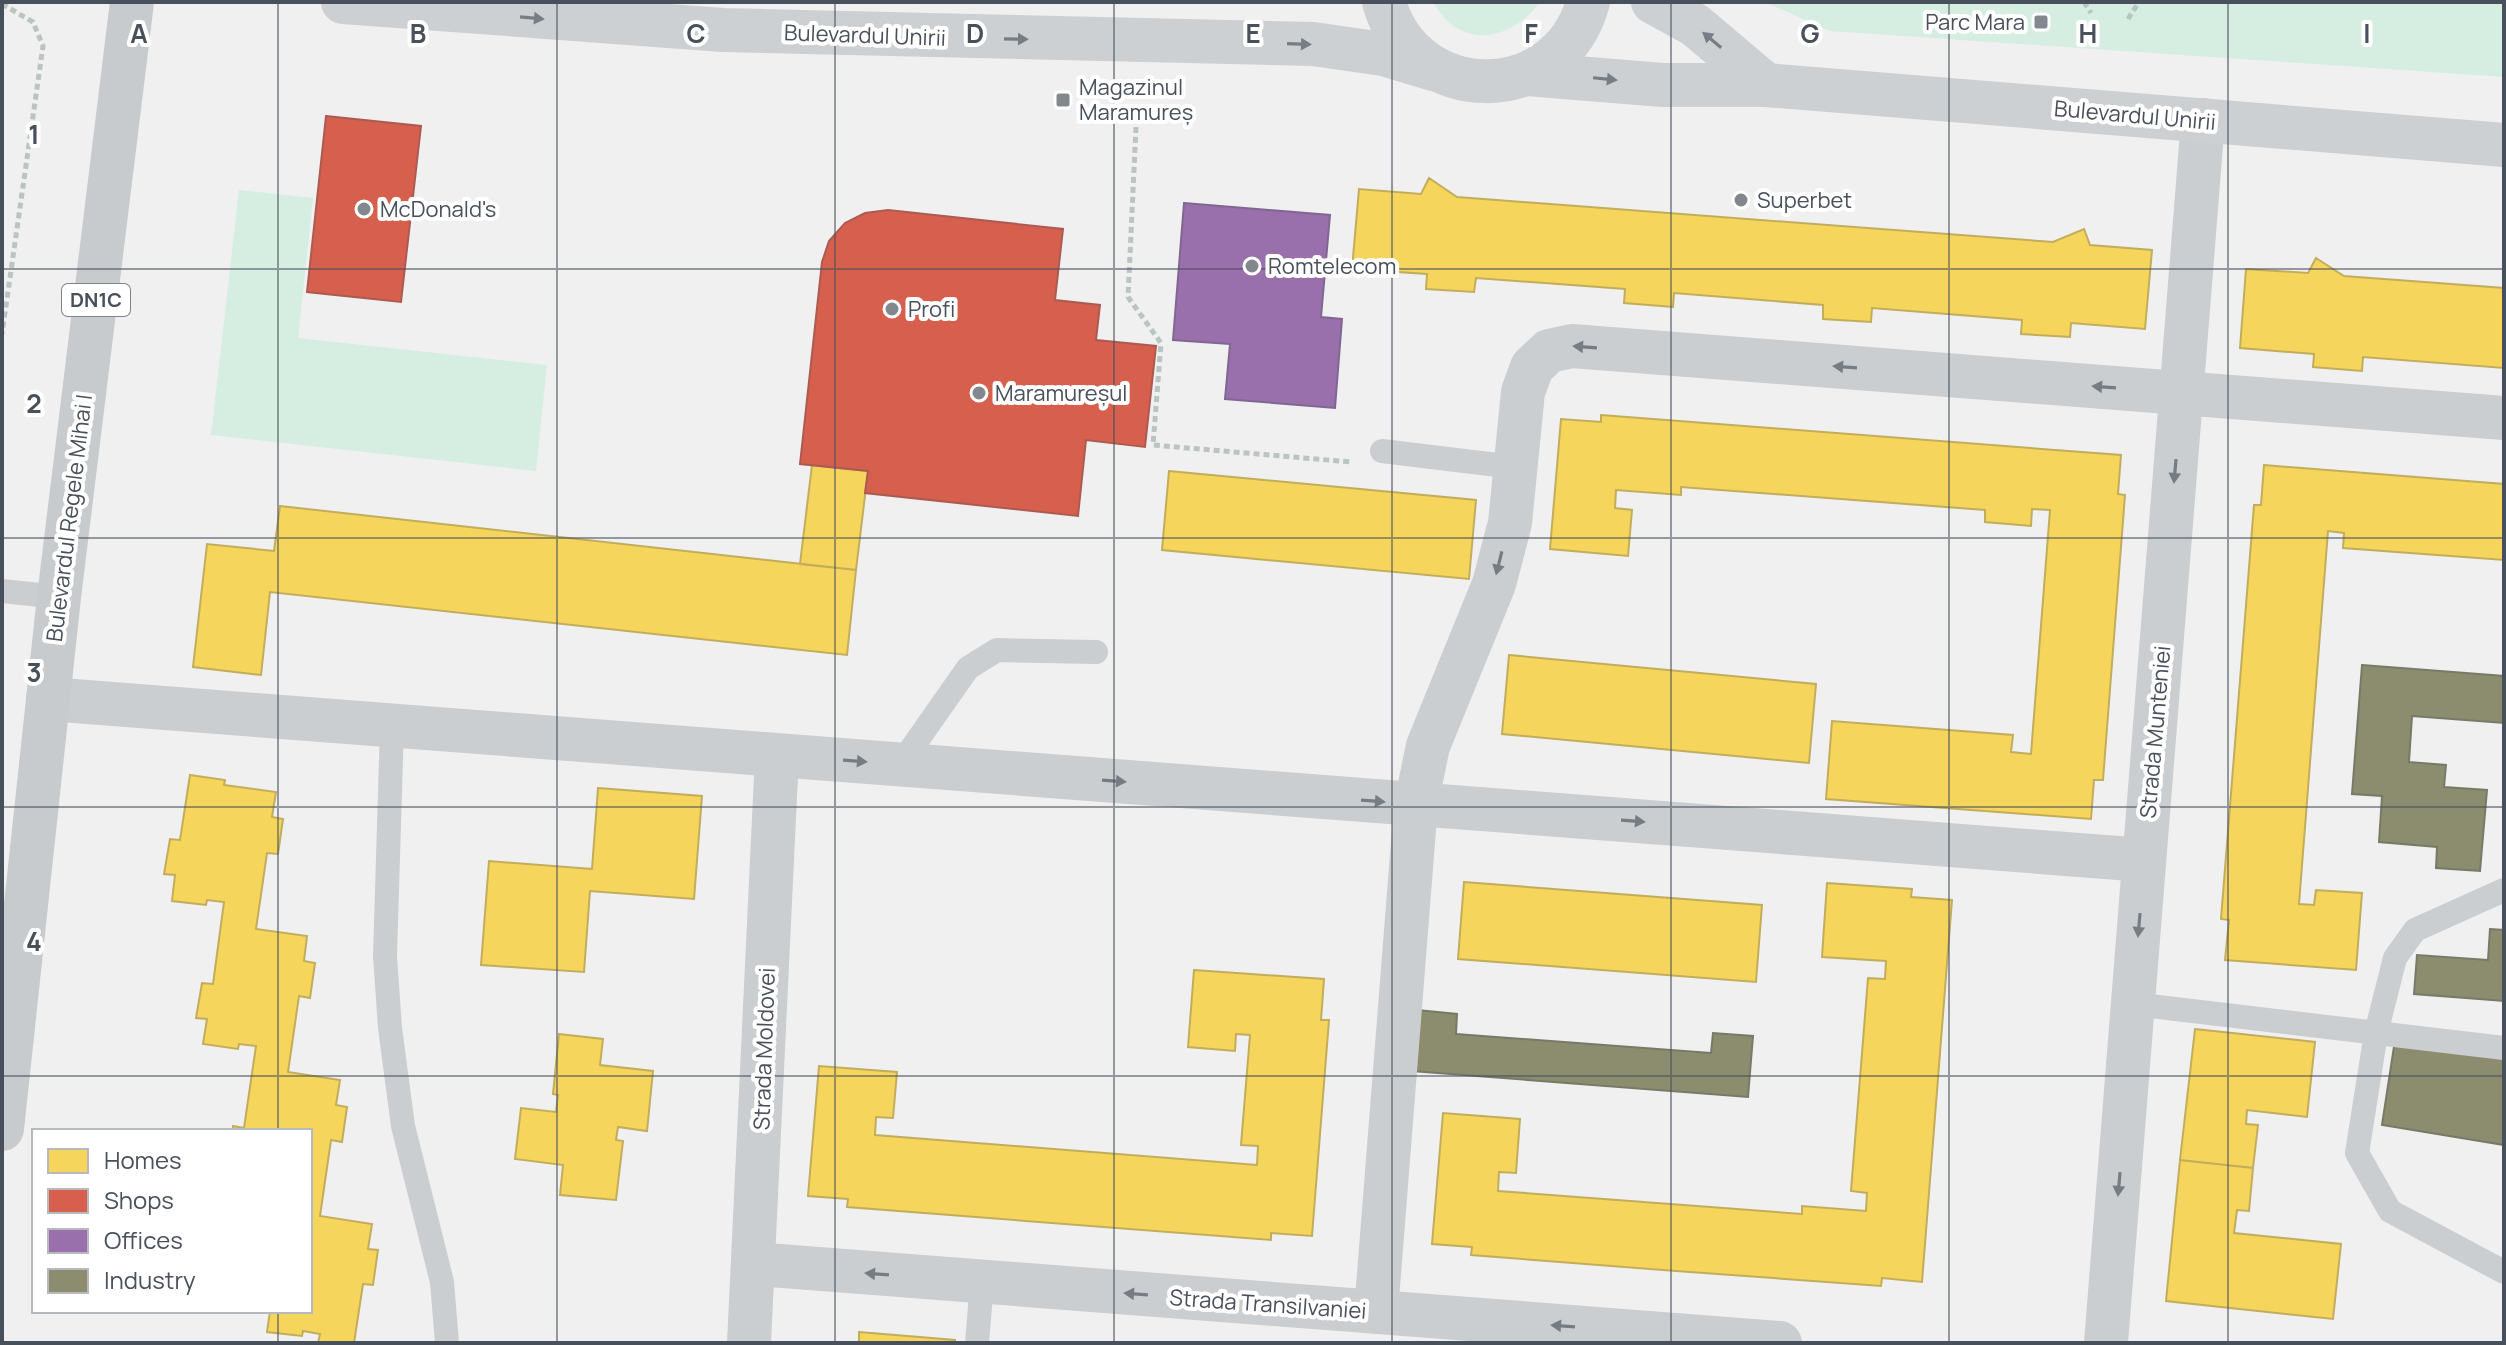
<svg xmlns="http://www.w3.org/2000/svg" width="2506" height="1345" font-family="Manrope,sans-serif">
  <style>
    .green { fill: #d5eee1 }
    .homes { fill: #f6d55c; stroke: #c2ad5c; stroke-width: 2 }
    .shops { fill: #d6604d; stroke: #ab5b51; stroke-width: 2 }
    .offices { fill: #9970ab; stroke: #816693; stroke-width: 2 }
    .industry { fill: #8c8c6e; stroke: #787a68; stroke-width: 2 }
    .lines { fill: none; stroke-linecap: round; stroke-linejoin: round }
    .path { stroke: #bac4c2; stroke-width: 5; stroke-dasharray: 6 4; stroke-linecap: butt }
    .service { stroke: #cbced1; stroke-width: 24 }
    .minor { stroke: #cbced1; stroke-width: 44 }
    .secondary { stroke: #cdd0d2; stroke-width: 44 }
    .primary { stroke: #c7cbce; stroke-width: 44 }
    .oneway { fill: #777d85 }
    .oneway2 { fill: #767c84 }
    .grid { fill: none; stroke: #48505b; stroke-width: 2; stroke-opacity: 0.55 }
    .poi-dot { fill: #83888f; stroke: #fff; stroke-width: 3 }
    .labels { text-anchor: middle; stroke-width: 8; stroke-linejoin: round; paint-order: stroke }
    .shield { fill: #fff; stroke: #7f848c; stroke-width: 2 }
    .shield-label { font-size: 20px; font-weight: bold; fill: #48505b }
    .poi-label { font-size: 22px; fill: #48505b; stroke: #fff; text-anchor: start }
    .street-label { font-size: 22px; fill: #48505b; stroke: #fff }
    .grid-label { font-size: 26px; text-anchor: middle; font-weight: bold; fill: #48505b; stroke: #fff; stroke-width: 8; stroke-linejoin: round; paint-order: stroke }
  </style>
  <rect width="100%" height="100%" fill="#f0f0f0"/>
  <path class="green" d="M 1433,2 L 1540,2 C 1511,42 1459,50 1433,2 Z
    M 1765,2 L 2504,2 L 2504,77 L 1830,31 Z
    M 239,190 L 313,198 L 298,338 L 547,365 L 536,471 L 211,435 Z"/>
  <path class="homes" d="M 1429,178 L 1457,197 L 2053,242 L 2084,229 L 2090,245 L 2152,250 L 2145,329 L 2071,323 L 2070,337 L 2021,334 L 2022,320 L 1872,308 L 1871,322 L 1823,319 L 1823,305 L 1674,293 L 1673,307 L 1624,303 L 1625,289 L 1476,278 L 1474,292 L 1426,289 L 1427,274 L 1352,269 L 1359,189 L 1421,194 Z
    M 2316,258 L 2344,276 L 2504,288 L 2504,368 L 2363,357 L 2362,371 L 2313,367 L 2314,354 L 2240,348 L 2246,269 L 2308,273 Z
    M 1601,415 L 2121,455 L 2118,494 L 2125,495 L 2103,780 L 2094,780 L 2091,819 L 1826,799 L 1832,721 L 2013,735 L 2011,752 L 2031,754 L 2050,510 L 2032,509 L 2031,526 L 1985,522 L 1985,510 L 1681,487 L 1681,495 L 1616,490 L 1615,508 L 1632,510 L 1628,556 L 1550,549 L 1561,419 L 1601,422 Z
    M 812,465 L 868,471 L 856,570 L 800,564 Z
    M 2264,465 L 2504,484 L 2504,560 L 2343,548 L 2344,533 L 2328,531 L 2299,904 L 2314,905 L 2316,890 L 2362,893 L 2356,970 L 2225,960 L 2229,920 L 2221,919 L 2254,505 L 2261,505 Z
    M 1169,471 L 1476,500 L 1469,579 L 1162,550 Z
    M 280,506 L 856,570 L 847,655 L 270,592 L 261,675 L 193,667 L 207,544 L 274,551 Z
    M 1509,655 L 1816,684 L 1809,763 L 1502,734 Z
    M 190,775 L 225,780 L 224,785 L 276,792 L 272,817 L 283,819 L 278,854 L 267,853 L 256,929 L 307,936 L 304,961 L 315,963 L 310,998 L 299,996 L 288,1072 L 340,1080 L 336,1105 L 347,1107 L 342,1142 L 331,1140 L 320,1216 L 372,1224 L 368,1249 L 378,1250 L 373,1285 L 363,1284 L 354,1343 L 318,1343 L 320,1334 L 303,1331 L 302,1336 L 267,1332 L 270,1311 L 310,1311 L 310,1131 L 233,1131 L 233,1126 L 244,1128 L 256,1046 L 239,1044 L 238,1049 L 203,1044 L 207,1019 L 196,1018 L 202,983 L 213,984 L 224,902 L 207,900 L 206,905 L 172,901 L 175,875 L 164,874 L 170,839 L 180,840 Z
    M 598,788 L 702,796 L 694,899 L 590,891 L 584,972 L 481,965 L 489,861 L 592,869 Z
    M 1464,882 L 1762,905 L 1756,982 L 1458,959 Z
    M 1827,883 L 1912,889 L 1911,897 L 1952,900 L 1922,1282 L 1882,1278 L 1881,1286 L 1676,1271 L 1471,1255 L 1472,1247 L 1432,1244 L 1443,1113 L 1520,1119 L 1516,1173 L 1499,1172 L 1498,1191 L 1802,1214 L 1802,1206 L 1866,1211 L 1867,1193 L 1851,1191 L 1868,978 L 1885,979 L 1886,961 L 1822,957 Z
    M 1194,970 L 1324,979 L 1321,1020 L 1329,1020 L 1312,1236 L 1271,1233 L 1271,1240 L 847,1207 L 848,1199 L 808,1196 L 819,1066 L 897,1072 L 893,1118 L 876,1117 L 875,1135 L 1257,1165 L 1258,1146 L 1241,1145 L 1250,1035 L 1236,1034 L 1235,1051 L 1188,1047 Z
    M 2195,1029 L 2315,1042 L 2307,1117 L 2247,1110 L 2246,1124 L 2258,1125 L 2253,1168 L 2180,1160 Z
    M 559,1034 L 603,1039 L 600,1065 L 653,1071 L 647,1131 L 618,1127 L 616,1140 L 623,1141 L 616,1200 L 560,1195 L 563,1165 L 515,1159 L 521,1108 L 556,1112 L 558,1095 L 553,1094 Z
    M 2180,1160 L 2253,1168 L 2249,1211 L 2237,1210 L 2234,1233 L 2341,1244 L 2333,1319 L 2166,1301 Z
    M 859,1332 L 955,1340 L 955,1343 L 859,1343 Z"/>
  <path class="shops" d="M 326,116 L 421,126 L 401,302 L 307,292 Z
    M 888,210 L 1063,229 L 1055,300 L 1100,305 L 1096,340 L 1156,346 L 1145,447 L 1086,440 L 1078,516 L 865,493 L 868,471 L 800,464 L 822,262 L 829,241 L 845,223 L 865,213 Z"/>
  <path class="offices" d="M 1184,203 L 1330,215 L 1321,317 L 1342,319 L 1335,408 L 1225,399 L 1230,344 L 1173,340 Z"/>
  <path class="industry" d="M 2362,665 L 2504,676 L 2504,723 L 2412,716 L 2409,762 L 2446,765 L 2444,787 L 2487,790 L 2480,871 L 2436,868 L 2437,847 L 2379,842 L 2382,796 L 2352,794 Z
    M 2490,929 L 2504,930 L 2504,1001 L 2414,994 L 2417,955 L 2488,960 Z
    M 1417,1010 L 1457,1014 L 1456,1034 L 1711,1053 L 1713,1033 L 1753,1036 L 1748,1097 L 1412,1071 Z
    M 2395,1040 L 2504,1057 L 2504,1145 L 2382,1125 Z"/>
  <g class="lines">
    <path class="path" d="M 2084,2 L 2091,13
      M 2,4 L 33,22 L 43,46 L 2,334
      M 2128,19 L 2139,2
      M 1136,127 L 1128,297 L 1161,343 L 1153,445 L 1351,462"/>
    <path class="service" d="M 1382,451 L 1514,467
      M 2,591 L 59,597
      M 392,726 L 385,956 L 390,1028 L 403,1126 L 442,1282 L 447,1343
      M 900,765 L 968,668 L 997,650 L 1096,652
      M 2504,890 L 2415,930 L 2395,958 L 2376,1033 L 2357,1153 L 2390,1211 L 2504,1272
      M 2133,1004 L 2504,1048
      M 977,1343 L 982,1282"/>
    <path class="minor" d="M 48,699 L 2144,860
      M 755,1264 L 1780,1343
      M 1376,1312 L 1416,804 L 1428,746 L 1494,584 L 1510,523 L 1523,392 L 1532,367 L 1549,351 L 1572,346 L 2504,418
      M 749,1343 L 777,755
      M 2106,1343 L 2203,120"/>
    <path class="secondary" d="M 343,2 L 723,30 L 1313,44 L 1383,54 L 1433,69
      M 1384,2 C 1413,107 1559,108 1588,2
      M 1653,2 L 1695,25 L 1766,85
      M 1527,74 L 1663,85 L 1766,85 L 2504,145"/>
    <path class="primary" d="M 2,1129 L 59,597 L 132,2"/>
  </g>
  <defs><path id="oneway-solid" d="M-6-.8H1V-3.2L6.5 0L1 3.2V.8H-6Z" transform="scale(2)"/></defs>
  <g class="oneway">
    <use href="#oneway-solid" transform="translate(532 18) rotate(5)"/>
    <use href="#oneway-solid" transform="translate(1016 39) rotate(1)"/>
    <use href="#oneway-solid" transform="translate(1712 40) rotate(-140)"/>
    <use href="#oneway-solid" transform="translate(1299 44) rotate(2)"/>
    <use href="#oneway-solid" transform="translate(1605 79) rotate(6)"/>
  </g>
  <g class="oneway2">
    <use href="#oneway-solid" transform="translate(1585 347) rotate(-176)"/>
    <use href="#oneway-solid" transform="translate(1845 367) rotate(-176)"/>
    <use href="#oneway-solid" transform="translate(2104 387) rotate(-176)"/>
    <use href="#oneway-solid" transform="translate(2175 471) rotate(95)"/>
    <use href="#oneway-solid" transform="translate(1499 563) rotate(104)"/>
    <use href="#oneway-solid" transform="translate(855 761) rotate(4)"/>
    <use href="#oneway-solid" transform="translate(1114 781) rotate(4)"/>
    <use href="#oneway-solid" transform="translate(1373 801) rotate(4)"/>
    <use href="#oneway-solid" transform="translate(1633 821) rotate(4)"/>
    <use href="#oneway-solid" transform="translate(2139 925) rotate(95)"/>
    <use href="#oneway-solid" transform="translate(2119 1184) rotate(95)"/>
    <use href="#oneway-solid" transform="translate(877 1274) rotate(-176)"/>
    <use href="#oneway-solid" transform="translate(1136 1294) rotate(-176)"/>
    <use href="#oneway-solid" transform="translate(1563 1326) rotate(-176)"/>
  </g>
  <path class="grid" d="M 278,2 L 278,1131M 557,2 L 557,1343M 835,2 L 835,1343M 1114,2 L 1114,1343M 1392,2 L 1392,1343M 1671,2 L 1671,1343M 1949,2 L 1949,1343M 2228,2 L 2228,1343M 2,269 L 2504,269M 2,538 L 2504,538M 2,807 L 2504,807M 2,1076 L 2504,1076M 278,1311 L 278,1343"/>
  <g class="poi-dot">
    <rect x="2033" y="14" width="16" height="16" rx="4"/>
    <rect x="1055" y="92" width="16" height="16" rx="4"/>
    <circle cx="1741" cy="200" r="8"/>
    <circle cx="364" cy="209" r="8"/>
    <circle cx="1252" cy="266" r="8"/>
    <circle cx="892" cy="309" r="8"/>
    <circle cx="979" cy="393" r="8"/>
  </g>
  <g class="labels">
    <rect class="shield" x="62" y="284" width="68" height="32" rx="6"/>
    <g class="shield-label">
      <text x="96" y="307">DN1C</text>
    </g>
    <g class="poi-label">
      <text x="2025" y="30" text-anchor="end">Parc Mara</text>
      <text x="1079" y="95">Magazinul<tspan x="1079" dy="25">Maramureș</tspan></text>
      <text x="1757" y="208">Superbet</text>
      <text x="380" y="217">McDonald's</text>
      <text x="1268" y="274">Romtelecom</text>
      <text x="908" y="317">Profi</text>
      <text x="995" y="401">Maramureșul</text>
    </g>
    <g class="street-label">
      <text transform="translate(865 35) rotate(2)" y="8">Bulevardul Unirii</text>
      <text transform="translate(2135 115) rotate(5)" y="8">Bulevardul Unirii</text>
      <text transform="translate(69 518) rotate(-83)" y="8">Bulevardul Regele Mihai I</text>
      <text transform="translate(2155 732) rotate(-85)" y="8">Strada Munteniei</text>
      <text transform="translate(764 1049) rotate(-88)" y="8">Strada Moldovei</text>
      <text transform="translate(1268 1304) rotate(4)" y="8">Strada Transilvaniei</text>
    </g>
  </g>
  <g class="grid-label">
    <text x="139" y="43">A</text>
    <text x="418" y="43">B</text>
    <text x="696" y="43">C</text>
    <text x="975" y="43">D</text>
    <text x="1253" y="43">E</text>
    <text x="1531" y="43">F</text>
    <text x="1810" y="43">G</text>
    <text x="2088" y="43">H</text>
    <text x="2367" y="43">I</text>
    <text x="34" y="144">1</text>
    <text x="34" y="413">2</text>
    <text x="34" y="682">3</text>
    <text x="34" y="951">4</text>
  </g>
  <rect width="2506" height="1345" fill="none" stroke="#48505b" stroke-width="8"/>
  <rect x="32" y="1129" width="280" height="184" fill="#ffffff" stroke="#b6b9bd" stroke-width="2"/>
  <rect x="48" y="1149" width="40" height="24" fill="#f6d55c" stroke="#b6b9bd" stroke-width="2"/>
  <text x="104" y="1169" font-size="24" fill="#48505b">Homes</text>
  <rect x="48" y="1189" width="40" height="24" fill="#d6604d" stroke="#b6b9bd" stroke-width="2"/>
  <text x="104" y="1209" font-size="24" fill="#48505b">Shops</text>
  <rect x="48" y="1229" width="40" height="24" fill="#9970ab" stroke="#b6b9bd" stroke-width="2"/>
  <text x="104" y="1249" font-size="24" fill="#48505b">Offices</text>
  <rect x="48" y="1269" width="40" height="24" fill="#8c8c6e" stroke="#b6b9bd" stroke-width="2"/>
  <text x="104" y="1289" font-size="24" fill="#48505b">Industry</text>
</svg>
